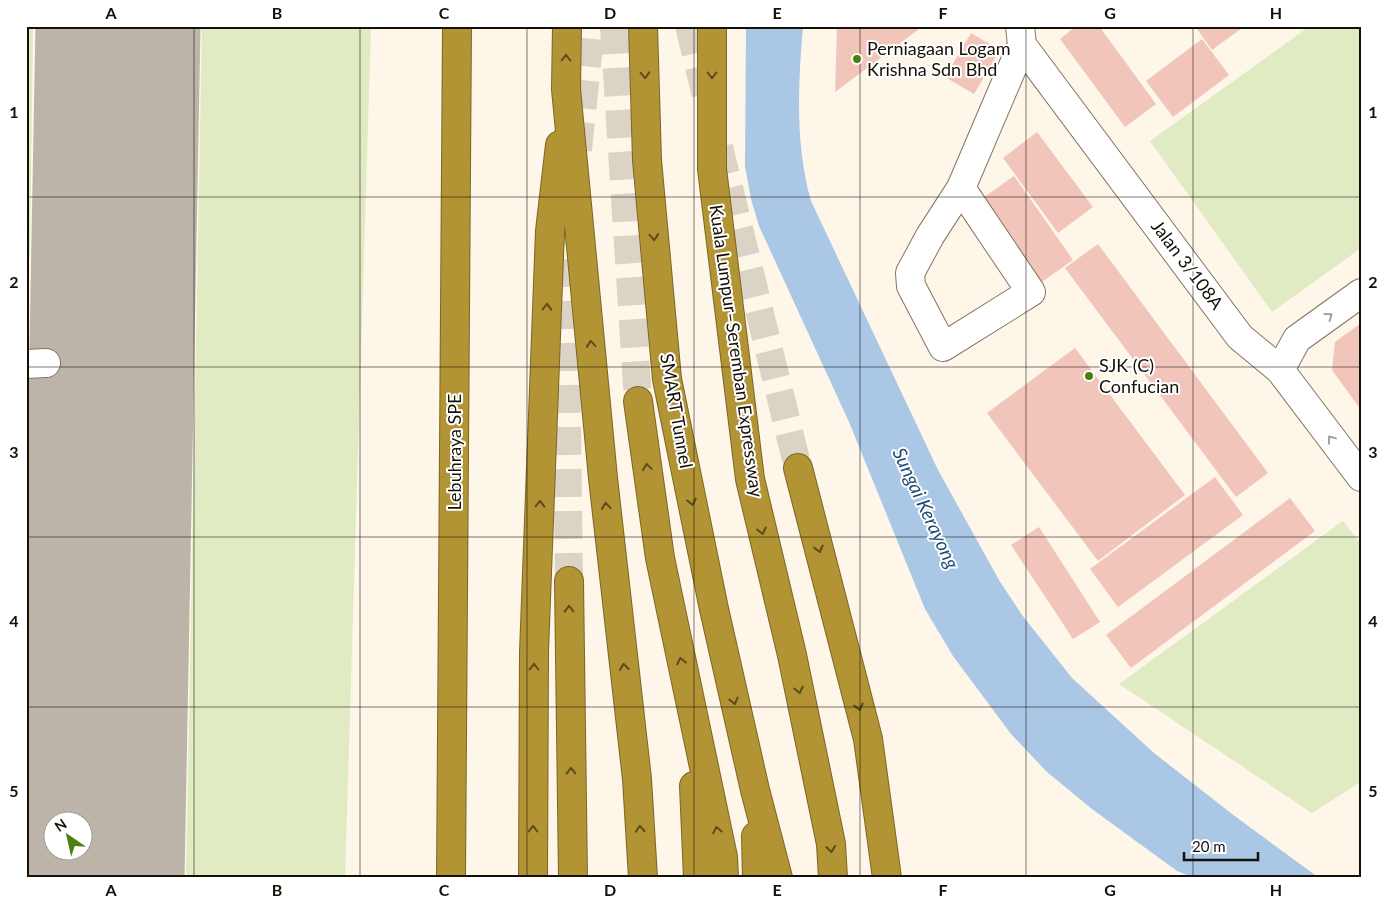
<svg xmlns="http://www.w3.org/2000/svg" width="1387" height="904" font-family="Lato,sans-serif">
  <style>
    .green { fill: #e1ebc3 }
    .water { fill: #aac7e6 }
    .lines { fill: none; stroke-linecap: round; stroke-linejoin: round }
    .runway { stroke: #bcb4a8; stroke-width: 165 }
    .building { fill: #f1c5b9 }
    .highway-tunnel { stroke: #dbd4c6; stroke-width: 28; stroke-dasharray: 28 14; stroke-linecap: butt }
    .minor-casing { stroke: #827661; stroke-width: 30 }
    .highway-casing { stroke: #7b6625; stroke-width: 30 }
    .minor { stroke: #fff; stroke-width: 28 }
    .highway { stroke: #b29434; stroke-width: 28 }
    .oneway { stroke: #5c4b1c }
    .oneway2 { stroke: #a19f9c }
    .grid { fill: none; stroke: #151008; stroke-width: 1; stroke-opacity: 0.55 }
    .poi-dot { fill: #4b7f12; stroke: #fff; stroke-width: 2 }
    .labels { text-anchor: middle; stroke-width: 4; stroke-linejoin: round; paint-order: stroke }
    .poi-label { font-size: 18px; fill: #151008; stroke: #fff; text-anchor: start }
    .street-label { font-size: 18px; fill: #151008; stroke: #fff }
    .water-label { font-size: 19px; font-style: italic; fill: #214c75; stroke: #fff }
    .neatline { fill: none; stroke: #151008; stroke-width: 2 }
    .grid-label { font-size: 16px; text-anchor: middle; font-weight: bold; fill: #151008 }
  </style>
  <rect width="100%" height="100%" fill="#fef6e8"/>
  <path class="green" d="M 26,26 L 33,26 L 30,257 L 26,263 Z
    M 202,26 L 371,26 L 345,878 L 186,878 Z
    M 1310,26 L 1361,26 L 1361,248 L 1272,312 L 1150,141 Z
    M 26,454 L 33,464 L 26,820 Z
    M 1343,521 L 1361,544 L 1361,782 L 1312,813 L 1119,684 Z"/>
  <path class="water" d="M 746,26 L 803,26 C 798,84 795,145 811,201 L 938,470 L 999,580 L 1022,615 L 1072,678 L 1154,753 L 1232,814 L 1319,878 L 1194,878 L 1177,871 L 1092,809 L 1047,772 L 1011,734 L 953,656 L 925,609 L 849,422 L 759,226 L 751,199 L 745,166 Z"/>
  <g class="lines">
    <path class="runway" d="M 102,878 L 118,26"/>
  </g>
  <path class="building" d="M 837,26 L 923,26 L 835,92 Z
    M 1076,26 L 1099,26 L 1156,104 L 1125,127 L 1060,39 Z
    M 1195,26 L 1245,26 L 1212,50 Z
    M 971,33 L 1000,50 L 974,94 L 945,77 Z
    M 1202,39 L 1229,75 L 1173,117 L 1146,81 Z
    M 1037,132 L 1093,207 L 1058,233 L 1003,158 Z
    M 1014,176 L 1073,260 L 1039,284 L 980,200 Z
    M 1098,244 L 1268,473 L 1236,497 L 1065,268 Z
    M 1361,323 L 1361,410 L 1332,370 L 1335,342 Z
    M 1075,348 L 1185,495 L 1098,561 L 987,413 Z
    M 1215,477 L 1243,515 L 1118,607 L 1090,569 Z
    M 1290,498 L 1315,531 L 1131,668 L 1106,635 Z
    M 1039,527 L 1100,622 L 1073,639 L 1011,545 Z"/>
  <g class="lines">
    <path class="highway-tunnel" d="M 614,26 L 638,401
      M 689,26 L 707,100
      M 719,147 L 798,468
      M 578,150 L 591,26
      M 569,581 L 565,271 L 571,210"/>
    <defs>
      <path id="minor" d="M 1020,26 L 1022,45 L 1240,337 L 1280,370 L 1361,477
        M 961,188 L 1031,292 L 943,347 L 911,286 L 910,273 L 930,236 L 961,188 L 1022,45
        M 26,364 L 46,363
        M 1280,370 L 1297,339 L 1361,293"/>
      <path id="highway" d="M 567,26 L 566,89 L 603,478 L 637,779 L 643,878
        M 643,26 L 647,160 L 667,379 L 714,609 L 755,790 L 778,878
        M 712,26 L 712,169 L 750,479 L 792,655 L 831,844 L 833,878
        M 638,401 L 660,558 L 723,857 L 724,878
        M 798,468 L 868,739 L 887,878
        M 569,581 L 573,878
        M 694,786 L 698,878
        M 756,836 L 757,878
        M 451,878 L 457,26
        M 533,878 L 534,652 L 550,231 L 560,145"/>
    </defs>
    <use href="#minor" class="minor-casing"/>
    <use href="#highway" class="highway-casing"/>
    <use href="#minor" class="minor"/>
    <use href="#highway" class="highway"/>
  </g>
  <defs><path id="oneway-chevron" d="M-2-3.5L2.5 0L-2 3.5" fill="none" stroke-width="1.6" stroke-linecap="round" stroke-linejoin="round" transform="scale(1.25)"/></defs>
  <g class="oneway">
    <use href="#oneway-chevron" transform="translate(566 58) rotate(-90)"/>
    <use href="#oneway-chevron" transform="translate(645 75) rotate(88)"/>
    <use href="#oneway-chevron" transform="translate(712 75) rotate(90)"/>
    <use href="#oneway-chevron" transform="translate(654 237) rotate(85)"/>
    <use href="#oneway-chevron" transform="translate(547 307) rotate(-88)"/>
    <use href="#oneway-chevron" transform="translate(591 344) rotate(-95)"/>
    <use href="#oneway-chevron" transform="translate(647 467) rotate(-98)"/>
    <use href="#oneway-chevron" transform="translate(692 502) rotate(78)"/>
    <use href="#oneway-chevron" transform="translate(540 504) rotate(-88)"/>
    <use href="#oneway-chevron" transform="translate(606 506) rotate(-96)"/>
    <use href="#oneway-chevron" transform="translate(762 531) rotate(77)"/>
    <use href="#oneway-chevron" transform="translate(819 549) rotate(76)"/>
    <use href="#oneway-chevron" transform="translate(569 609) rotate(-91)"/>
    <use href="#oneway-chevron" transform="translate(681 661) rotate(-102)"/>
    <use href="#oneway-chevron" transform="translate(534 667) rotate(-90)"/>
    <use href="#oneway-chevron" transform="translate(624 667) rotate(-96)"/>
    <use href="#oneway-chevron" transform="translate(799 690) rotate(78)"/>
    <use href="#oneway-chevron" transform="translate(734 701) rotate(77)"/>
    <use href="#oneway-chevron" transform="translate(859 707) rotate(76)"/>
    <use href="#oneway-chevron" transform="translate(571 771) rotate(-91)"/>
    <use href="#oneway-chevron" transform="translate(533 829) rotate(-90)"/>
    <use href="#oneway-chevron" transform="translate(640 829) rotate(-93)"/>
    <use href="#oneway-chevron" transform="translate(717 830) rotate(-102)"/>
    <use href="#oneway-chevron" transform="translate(831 849) rotate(84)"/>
  </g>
  <g class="oneway2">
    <use href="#oneway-chevron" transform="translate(1329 316) rotate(-36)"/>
    <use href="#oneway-chevron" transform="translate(1331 439) rotate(-127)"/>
  </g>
  <path class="grid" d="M 194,26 L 194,878M 360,26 L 360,878M 527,26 L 527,878M 694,26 L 694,878M 860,26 L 860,878M 1026,26 L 1026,878M 1193,26 L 1193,878M 26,197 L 1361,197M 26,367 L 1361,367M 26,537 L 1361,537M 26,707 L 1361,707"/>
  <g class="poi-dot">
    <circle cx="857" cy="59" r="5"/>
    <circle cx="1089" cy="376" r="5"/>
  </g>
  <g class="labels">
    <g class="poi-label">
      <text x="867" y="55">Perniagaan Logam<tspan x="867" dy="21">Krishna Sdn Bhd</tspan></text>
      <text x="1099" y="372">SJK (C)<tspan x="1099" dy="21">Confucian</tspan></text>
    </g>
    <g class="street-label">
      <text transform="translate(1187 265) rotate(53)" y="6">Jalan 3/108A</text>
      <text transform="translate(736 351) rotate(82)" y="6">Kuala Lumpur–Seremban Expressway</text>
      <text transform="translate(676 411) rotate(80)" y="6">SMART Tunnel</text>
      <text transform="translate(455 452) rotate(-90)" y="6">Lebuhraya SPE</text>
    </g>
    <g class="water-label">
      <text transform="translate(926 508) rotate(65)" y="7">Sungai Kerayong</text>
    </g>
  </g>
  <rect width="1387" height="904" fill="none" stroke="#ffffff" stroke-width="55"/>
  <g transform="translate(68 836) rotate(326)"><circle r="24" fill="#ffffff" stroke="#a19f9c"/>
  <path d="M0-4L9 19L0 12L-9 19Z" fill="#4b7f12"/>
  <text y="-8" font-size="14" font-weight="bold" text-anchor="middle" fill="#151008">N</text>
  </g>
  <path d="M1184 852v8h74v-8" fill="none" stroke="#151008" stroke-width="2.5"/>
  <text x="1192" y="852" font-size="15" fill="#151008" stroke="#ffffff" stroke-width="4" paint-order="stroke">20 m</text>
  <rect x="28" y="28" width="1332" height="848" class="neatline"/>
  <g class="grid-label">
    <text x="111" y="19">A</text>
    <text x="277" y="19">B</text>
    <text x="444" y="19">C</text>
    <text x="610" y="19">D</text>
    <text x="777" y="19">E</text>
    <text x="943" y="19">F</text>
    <text x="1110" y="19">G</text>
    <text x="1276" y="19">H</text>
    <text x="14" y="118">1</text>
    <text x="1373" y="118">1</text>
    <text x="14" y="288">2</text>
    <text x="1373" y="288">2</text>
    <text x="14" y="458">3</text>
    <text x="1373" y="458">3</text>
    <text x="14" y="627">4</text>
    <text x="1373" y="627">4</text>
    <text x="14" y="797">5</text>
    <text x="1373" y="797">5</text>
    <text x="111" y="896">A</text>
    <text x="277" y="896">B</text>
    <text x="444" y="896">C</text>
    <text x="610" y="896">D</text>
    <text x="777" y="896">E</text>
    <text x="943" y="896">F</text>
    <text x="1110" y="896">G</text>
    <text x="1276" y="896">H</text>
  </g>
</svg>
